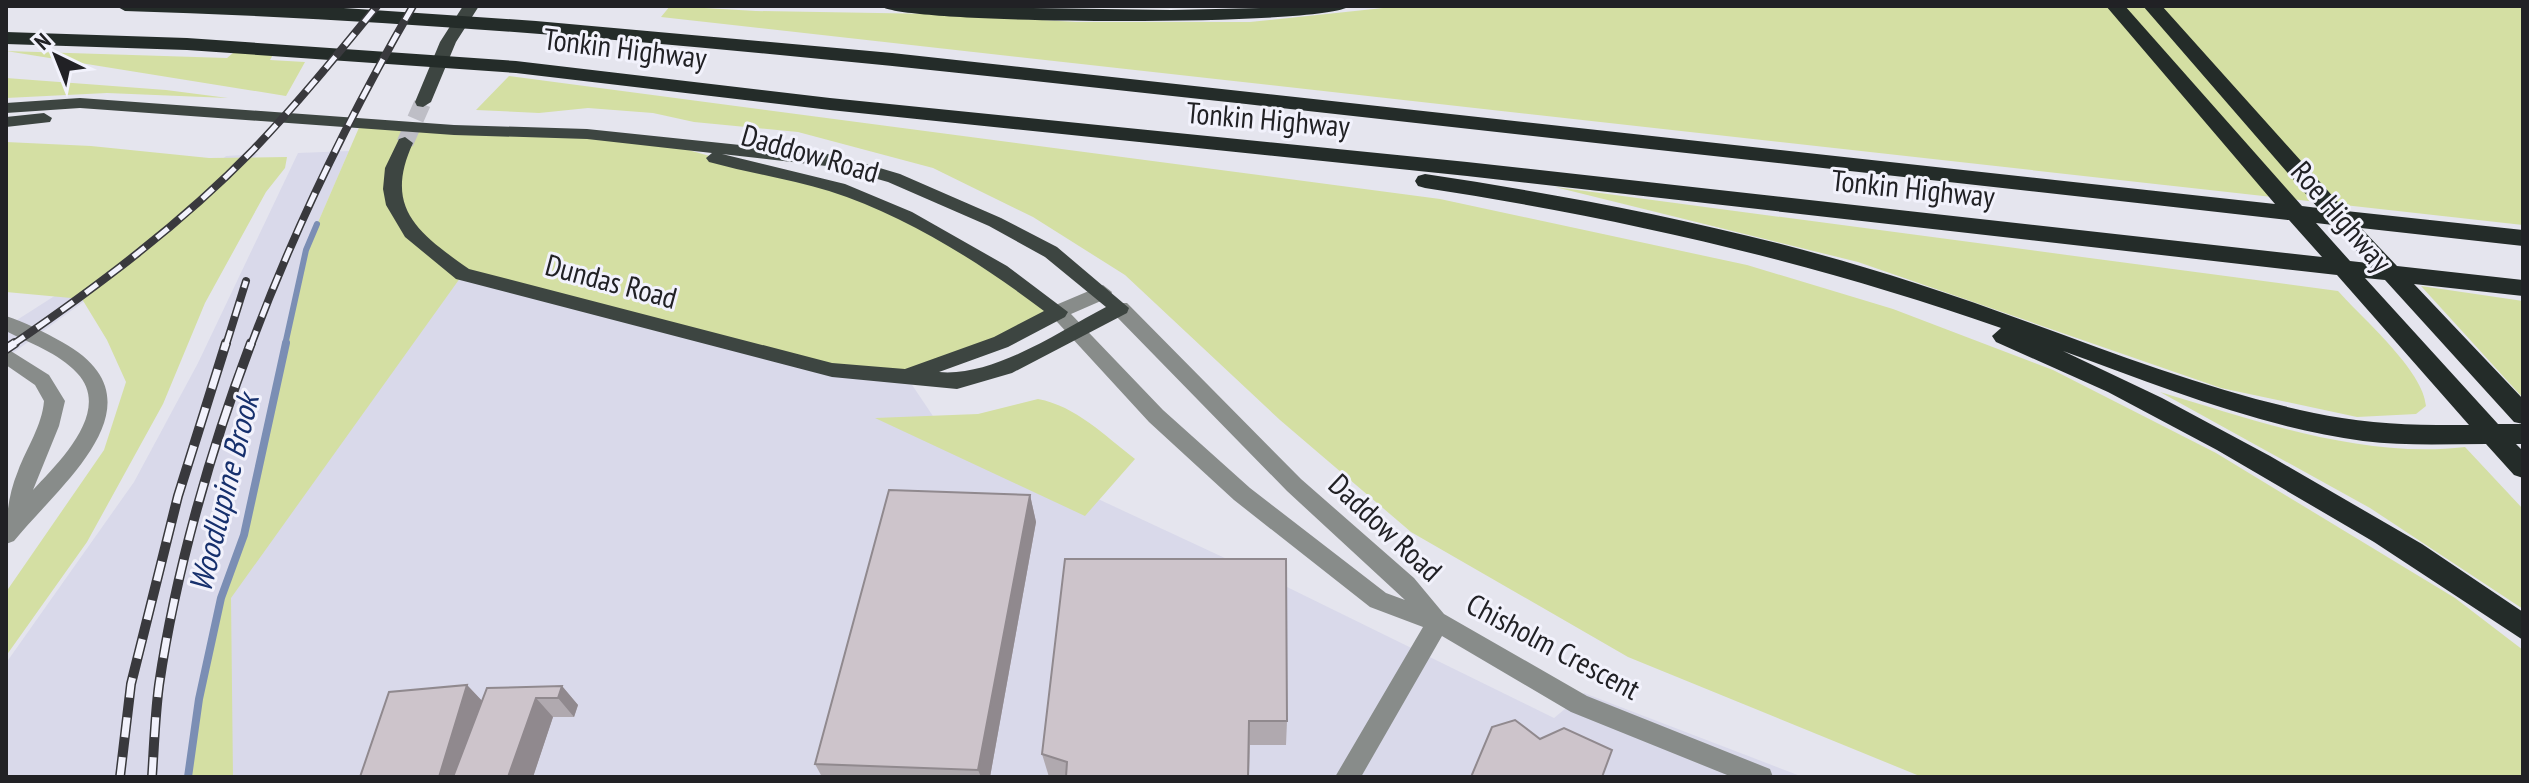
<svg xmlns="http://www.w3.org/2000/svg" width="2529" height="783" font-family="'PT Sans Narrow',sans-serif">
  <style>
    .built { fill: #d9d9ea }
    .green { fill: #d4dfa3 }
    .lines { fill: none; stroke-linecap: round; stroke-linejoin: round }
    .stream-far1 { stroke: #7b8eb4; stroke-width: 6 }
    .stream { stroke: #7b8eb4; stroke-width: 8 }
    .major-tunnel { stroke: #bebec6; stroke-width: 17; stroke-dasharray: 17 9; stroke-linecap: butt }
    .minor { fill: #888c8a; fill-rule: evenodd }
    .major { fill: #3d4541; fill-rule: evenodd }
    .highway { fill: #242c29; fill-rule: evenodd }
    .rail-far1-casing { stroke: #39393d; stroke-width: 8 }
    .rail-casing { stroke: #39393d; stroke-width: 10 }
    .rail-far1 { stroke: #f2f2fc; stroke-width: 5; stroke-dasharray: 15; stroke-linecap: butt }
    .rail { stroke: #f2f2fc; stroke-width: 7; stroke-dasharray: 20; stroke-linecap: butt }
    .wall { fill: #b0a9af }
    .shaded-wall { fill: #90898e }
    .building { fill: #cdc4cb; stroke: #90898e; stroke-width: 2 }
    .labels { text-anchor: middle; stroke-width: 6; stroke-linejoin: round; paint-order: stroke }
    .street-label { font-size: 30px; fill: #212125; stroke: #f2f2fc }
    .water-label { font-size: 32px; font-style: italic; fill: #16306d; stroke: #f2f2fc }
  </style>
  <rect width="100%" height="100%" fill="#e5e5ee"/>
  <path class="built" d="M 349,151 L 306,250 L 244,535 L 473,259 L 898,364 L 939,425 L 1285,586 L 1554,718 L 1584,693 L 1803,777 L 6,777 L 6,663 L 134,482 L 198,363 L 298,153 Z
    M 258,154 L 148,255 L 6,358 L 6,327 L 103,265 L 226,156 Z"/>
  <path class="green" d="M 670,6 L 756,11 L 935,14 L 1076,22 L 1250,22 L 1402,6 L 2523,6 L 2523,225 L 661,17 Z
    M 6,51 L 227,58 L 233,53 L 274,53 L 270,60 L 305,62 L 286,96 Z
    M 509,76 L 1440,199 L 1747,265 L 1893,309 L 2053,370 L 2216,453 L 2455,598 L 2523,650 L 2523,777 L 1922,777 L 1628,657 L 1411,532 L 1280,420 L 1125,275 L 1033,217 L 933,168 L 798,132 L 694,122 L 653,113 L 588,108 L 539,113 L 476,110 Z
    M 6,78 L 166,90 L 228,98 L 107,93 L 6,98 Z
    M 361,123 L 666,140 L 692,151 L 878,204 L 969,251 L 1058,312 L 907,375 L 832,370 L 463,274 L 231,598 L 233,777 L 188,777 L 199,699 L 221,598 L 244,535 L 306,250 Z
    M 6,142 L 91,146 L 209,158 L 287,157 L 285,168 L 266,192 L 205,303 L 163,404 L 87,542 L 6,656 L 6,592 L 104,450 L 126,382 L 107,340 L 82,299 L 6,292 Z
    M 1555,187 L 2338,291 C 2362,318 2424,371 2426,406 L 2416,414 L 2357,417 L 2221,388 L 1858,262 Z
    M 2421,286 L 2523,301 L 2523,398 Z
    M 2160,392 C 2256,421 2364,459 2465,447 L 2523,509 L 2523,609 L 2370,508 Z
    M 1038,399 C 1076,406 1105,436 1135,459 L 1085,516 L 875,418 L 978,414 Z"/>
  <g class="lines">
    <path class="stream-far1" d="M 285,345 L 306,250 L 317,224"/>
    <path class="stream" d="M 188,777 L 199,699 L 221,598 L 244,535 L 286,343"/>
    <path class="major-tunnel" d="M 405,143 L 423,102"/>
    <path class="minor" d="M 1103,285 L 1112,292 L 1110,297 L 1071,314 L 1163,410 L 1250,488 L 1386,593 L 1405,600 L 1287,491 L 1113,313 L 1111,308 L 1113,303 L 1127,303 L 1301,479 L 1414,578 L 1444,614 L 1587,696 L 1770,769 L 1773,777 L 1732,777 L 1571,712 L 1442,636 L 1361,777 L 1335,777 L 1423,627 L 1370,607 L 1234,500 L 1149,422 L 1048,312 L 1051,307 Z
      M 6,316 C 25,322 44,332 62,342 C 169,401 60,484 14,541 L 6,544 C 6,518 8,495 18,471 C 27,447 42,426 44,401 L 35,385 L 6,365 L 6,348 L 49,375 L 65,401 L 59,426 L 33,490 C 58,463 113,411 77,373 C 59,353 29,343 6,331 Z"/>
    <path class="major" d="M 463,6 L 479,6 L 456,42 L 431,102 L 423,107 L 417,106 L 415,102 L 440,42 Z
      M 80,98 L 454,125 L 587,129 L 836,155 L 900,174 L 1001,218 L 1057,247 L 1129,308 L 1127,313 L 1012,373 L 957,389 L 832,377 L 456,279 L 405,237 L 386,205 L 383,189 L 385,168 L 399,139 L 405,137 L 413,143 C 383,208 418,233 469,269 L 832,363 L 905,369 L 994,337 L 1044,311 C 979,262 907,216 829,191 C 789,179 749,173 709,162 L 706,158 L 712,153 L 587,139 L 454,135 L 80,108 L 6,113 L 6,103 ZM 722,154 L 835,167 L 888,182 L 989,226 L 1045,257 L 1106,307 C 1058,332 994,377 939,372 L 1008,347 L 1065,317 L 1068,312 L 1007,266 L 912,212 L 845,184 Z
      M 44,113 L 52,118 L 50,122 L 6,127 L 6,117 Z"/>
    <path class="highway" d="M 116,6 L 314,6 L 536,21 L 892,53 L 2275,204 L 2106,6 L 2125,6 L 2302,206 L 2318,208 L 2143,6 L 2162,6 L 2346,211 L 2523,230 L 2523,246 L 2361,228 L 2397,266 L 2523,280 L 2523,296 L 2414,284 L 2523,399 L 2523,444 L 2516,444 L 2523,451 L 2523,478 L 2514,475 L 2486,444 C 2445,444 2404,446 2363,441 C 2259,427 2160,386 2063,351 L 2162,398 L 2270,456 L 2422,544 L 2523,612 L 2523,640 L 2374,542 L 2217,450 L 2108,392 L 1996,342 L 1992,336 L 2001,328 C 1813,262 1622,218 1425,188 L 1418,186 L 1415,181 L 1418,176 L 1425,174 C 1591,199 1755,231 1915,283 C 2054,327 2198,394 2342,418 C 2384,425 2426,425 2469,425 L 2337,275 L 1467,176 L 830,110 L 516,73 L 187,50 L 6,44 L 6,32 L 187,38 L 516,61 L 830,98 L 1467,162 L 2322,257 L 2289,220 C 1942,181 1594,143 1246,104 C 873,63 500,22 125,11 ZM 2316,223 L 2333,225 L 2368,263 L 2350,261 ZM 2365,278 L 2385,280 L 2514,422 L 2523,424 L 2498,424 Z
      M 881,6 L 1171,10 L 1349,6 C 1329,27 899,25 881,6 Z"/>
    <defs>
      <path id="rail-far1" d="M 12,345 C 98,286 181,224 254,149 C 297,104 337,55 377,6
        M 226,345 L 246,281
        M 251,345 C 295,227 350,115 413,6"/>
      <path id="rail" d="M 6,349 L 15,343
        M 120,777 L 131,684 L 178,496 L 226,343
        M 152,777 C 154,747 155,716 159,685 C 175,574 211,448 251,343"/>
    </defs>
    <use href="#rail-far1" class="rail-far1-casing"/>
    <use href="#rail" class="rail-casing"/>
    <use href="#rail-far1" class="rail-far1"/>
    <use href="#rail" class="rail"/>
  </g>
  <path class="wall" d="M 1030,495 L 1036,522 L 990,777 L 822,777 L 815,764 Z
    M 1065,559 L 1287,721 L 1286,745 L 1250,745 L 1249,777 L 1049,777 L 1042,754 Z
    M 467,685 L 482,701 L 562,686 L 578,705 L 574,717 L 553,717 L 533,777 L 360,777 Z"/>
  <path class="shaded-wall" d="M 1030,495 L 1036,522 L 990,777 L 981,777 L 978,770 Z
    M 467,685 L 485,704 L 464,777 L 439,777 Z
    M 562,686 L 578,705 L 574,717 L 558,698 Z
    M 536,698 L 553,717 L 533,777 L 508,777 Z"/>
  <path class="building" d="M 889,490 L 1030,495 L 978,770 L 815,764 Z
    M 1065,559 L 1286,559 L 1287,721 L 1249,721 L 1248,777 L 1066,777 L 1067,762 L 1042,754 Z
    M 467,685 L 439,777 L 360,777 L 389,692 Z
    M 562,686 L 558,698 L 536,698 L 508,777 L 453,777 L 487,688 Z
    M 1515,720 L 1540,739 L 1564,728 L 1612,750 L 1602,777 L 1471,777 L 1492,727 Z"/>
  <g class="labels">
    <g class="street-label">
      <text transform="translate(625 49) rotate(7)" y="10">Tonkin Highway</text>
      <text transform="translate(1268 120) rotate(5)" y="10">Tonkin Highway</text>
      <text transform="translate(810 154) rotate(16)" y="10">Daddow Road</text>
      <text transform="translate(1913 189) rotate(6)" y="10">Tonkin Highway</text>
      <text transform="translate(2341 217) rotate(49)" y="10">Roe Highway</text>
      <text transform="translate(611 282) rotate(15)" y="10">Dundas Road</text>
      <text transform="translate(1385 528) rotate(43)" y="10">Daddow Road</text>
      <text transform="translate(1553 647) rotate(28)" y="10">Chisholm Crescent</text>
    </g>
    <g class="water-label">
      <text transform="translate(224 493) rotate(-76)" y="11">Woodlupine Brook</text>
    </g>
  </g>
  <rect width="2529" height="783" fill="none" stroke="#212125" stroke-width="16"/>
  <g transform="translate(56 56) rotate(317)" stroke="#f2f2fc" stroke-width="6" paint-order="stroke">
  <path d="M0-6L14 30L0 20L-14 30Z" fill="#212125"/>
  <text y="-12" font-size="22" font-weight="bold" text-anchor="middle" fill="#212125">N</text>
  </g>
</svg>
